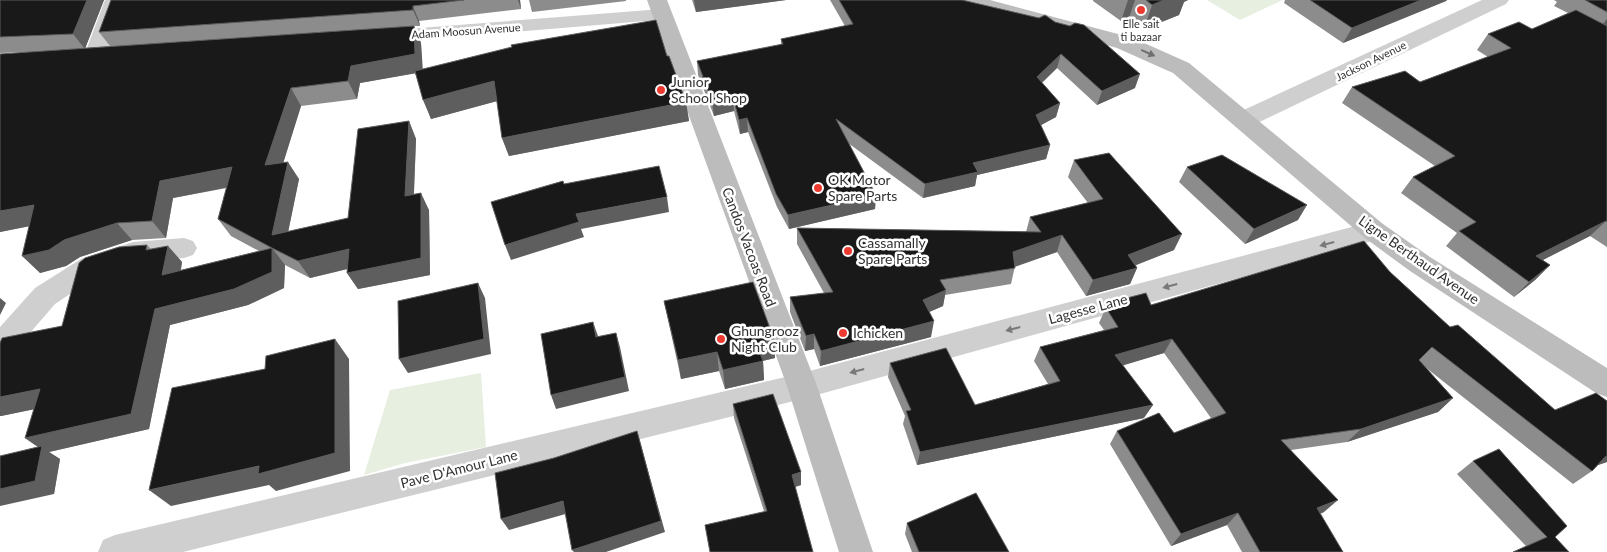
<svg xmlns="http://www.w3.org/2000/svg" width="1607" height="552" font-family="Lato,sans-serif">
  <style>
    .green { fill: #e7efe1 }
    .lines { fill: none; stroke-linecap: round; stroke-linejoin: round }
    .street { fill: #cfcfcf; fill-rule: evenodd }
    .secondary { fill: #bcbcbc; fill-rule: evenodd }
    .wall { fill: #8c8c8c }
    .shaded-wall { fill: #5e5e5e }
    .building { fill: #191919; stroke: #5e5e5e }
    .oneway { fill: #707070 }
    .oneway2 { fill: #797979 }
    .poi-dot { fill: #ec3a31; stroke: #fff; stroke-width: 2 }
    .labels { text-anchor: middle; stroke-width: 5; stroke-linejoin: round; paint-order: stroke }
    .far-poi-label { font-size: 11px; fill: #323232; stroke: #fff }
    .far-street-label { font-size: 11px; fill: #323232; stroke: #fff }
    .poi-label { font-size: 14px; fill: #323232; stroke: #fff; text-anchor: start }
    .street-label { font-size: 14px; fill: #323232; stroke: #fff }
  </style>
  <rect width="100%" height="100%" fill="#fff"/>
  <path class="green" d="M 1207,0 L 1283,0 L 1240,20 Z
    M 481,373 L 486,447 L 405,463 L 364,475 L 390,390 Z"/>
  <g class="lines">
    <path class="street" d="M 105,0 L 125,0 L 106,56 L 103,61 L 95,63 L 87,61 L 84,56 Z
      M 1482,0 L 1509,0 L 1506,4 L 1251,126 L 1243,128 L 1235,126 L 1231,120 L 1235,114 Z
      M 662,9 L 669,11 L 672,15 L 669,19 L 381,43 L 373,42 L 370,37 L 373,32 L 381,31 Z
      M 1374,221 L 1383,224 L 1387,231 L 1383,238 L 802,399 L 183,552 L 98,552 L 103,540 L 115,535 L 802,373 Z
      M 184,238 L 193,241 L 197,248 L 193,255 L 184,258 L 134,262 L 101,273 L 55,304 L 10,356 L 0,359 L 0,327 L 35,288 L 81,259 L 133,242 Z"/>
    <path class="secondary" d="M 647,0 L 667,0 L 817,386 L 873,552 L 839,552 L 787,386 Z
      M 957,0 L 990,0 L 1133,38 L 1189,63 L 1383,224 L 1430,257 L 1607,368 L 1607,397 L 1596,393 L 1410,271 L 1365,238 L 1173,73 L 1117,48 L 960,4 Z"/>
  </g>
  <path class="wall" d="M 0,0 L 104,0 L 85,48 L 110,46 L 99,32 L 111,0 L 520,0 L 521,9 L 419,21 L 420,26 L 414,26 L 421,43 L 422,69 L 667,56 L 686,102 L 689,121 L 509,156 L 502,138 L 497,101 L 431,119 L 415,73 L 360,83 L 357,99 L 301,106 L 283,163 L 299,179 L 288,232 L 348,218 L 409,121 L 416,139 L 414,194 L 429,210 L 430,275 L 358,289 L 347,273 L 348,269 L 310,278 L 285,265 L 284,288 L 248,305 L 170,325 L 149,429 L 49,452 L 60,459 L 54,494 L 38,447 L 25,438 L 34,409 L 1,416 L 0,416 L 0,343 L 62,326 L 147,245 L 151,249 L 168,246 L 182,262 L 181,270 L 259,251 L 231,236 L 218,219 L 227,188 L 173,198 L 166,238 L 132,240 L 80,257 L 66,266 L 40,273 L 29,226 L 0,232 L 27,52 L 0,53 Z
    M 529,0 L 626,0 L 626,1 L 532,12 Z
    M 692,0 L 786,0 L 696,12 Z
    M 830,0 L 962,0 L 1135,88 L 1097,105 L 1057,68 L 1042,83 L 1060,103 L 1056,117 L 1041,125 L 1050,145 L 1046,159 L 977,175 L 975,186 L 923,198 L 848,143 L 876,195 L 875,209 L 789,229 L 777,207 L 748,132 L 740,134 L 734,111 L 714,116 L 698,75 L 697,61 L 781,45 L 781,39 L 845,26 Z
    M 1093,0 L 1188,0 L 1184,2 L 1179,15 L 1144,29 L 1129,18 L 1121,21 L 1093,1 Z
    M 1285,0 L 1447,0 L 1446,1 L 1343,43 L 1284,3 Z
    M 1554,0 L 1607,0 L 1607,25 L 1606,26 L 1607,26 L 1607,247 L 1590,236 L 1543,260 L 1550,265 L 1535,280 L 1514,297 L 1446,246 L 1457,233 L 1401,193 L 1413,177 L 1435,166 L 1342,103 L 1352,87 L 1420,82 L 1488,57 L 1477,50 L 1488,34 L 1532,29 L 1568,13 L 1554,6 L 1557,2 Z
    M 1074,160 L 1174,250 L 1136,265 L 1137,268 L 1130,284 L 1086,296 L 1057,252 L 1015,266 L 1011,284 L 945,295 L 943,306 L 929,312 L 931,337 L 820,366 L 814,349 L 805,351 L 790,312 L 790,297 L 824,293 L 797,244 L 797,228 L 1026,232 L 1030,217 L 1088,203 L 1068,177 Z
    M 1187,167 L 1298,220 L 1245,244 L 1179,182 Z
    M 1390,272 L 1450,327 L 1555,410 L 1607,401 L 1607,462 L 1598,465 L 1592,471 L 1573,484 L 1425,367 L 1453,398 L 1438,412 L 1347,442 L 1291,450 L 1324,512 L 1320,514 L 1343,552 L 1242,552 L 1227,525 L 1171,546 L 1110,444 L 1117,431 L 1174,433 L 1211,418 L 1164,353 L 1123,365 L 1144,418 L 917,465 L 903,424 L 905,416 L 888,377 L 890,363 L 975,405 L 1048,384 L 1034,361 L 1040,347 L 1104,330 L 1099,323 L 1108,303 L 1151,305 Z
    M 664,301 L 774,339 L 775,358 L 763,361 L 764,380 L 725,389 L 719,371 L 681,379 Z
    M 733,404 L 801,485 L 795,487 L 813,552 L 764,511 L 734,418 Z
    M 1473,461 L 1555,537 L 1526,546 L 1457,474 Z
    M 907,523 L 1009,552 L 912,552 L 905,534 Z"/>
  <path class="shaded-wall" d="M 87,0 L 104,0 L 85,49 L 73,34 Z
    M 518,0 L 520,0 L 521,9 Z
    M 694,0 L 786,0 L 696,12 Z
    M 1128,0 L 1135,0 L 1129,18 L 1121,21 Z
    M 1164,0 L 1188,0 L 1184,2 L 1179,15 L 1144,29 L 1152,5 Z
    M 1421,0 L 1447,0 L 1446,1 L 1343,43 L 1352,28 Z
    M 413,6 L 419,21 L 420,26 L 413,10 Z
    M 1607,19 L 1607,25 L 1599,29 Z
    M 414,26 L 421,43 L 423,72 L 360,83 L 357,99 L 348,81 L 351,66 Z
    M 1061,54 L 1057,68 L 1033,91 L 1037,77 Z
    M 1140,74 L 1135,88 L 1097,105 L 1102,91 Z
    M 494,81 L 501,100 L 431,119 L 423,100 Z
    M 291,88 L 301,106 L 277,183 L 265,165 Z
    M 733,97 L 734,111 L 714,116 L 712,101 Z
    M 686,102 L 689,121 L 509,156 L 502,138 Z
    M 1060,103 L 1056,117 L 1032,130 L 1036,115 Z
    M 747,118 L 748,132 L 740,134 L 739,120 Z
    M 409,121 L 416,139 L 413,213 L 405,196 Z
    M 1050,145 L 1046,159 L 977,175 L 975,186 L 923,198 L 925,184 L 973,163 Z
    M 288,162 L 299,179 L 284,252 L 272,235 Z
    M 232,167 L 244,184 L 173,198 L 166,238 L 152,221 L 160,181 Z
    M 421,193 L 429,210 L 430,275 L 358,289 L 347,273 Z
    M 876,195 L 875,209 L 789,229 L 788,215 Z
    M 667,197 L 669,212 L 581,229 L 584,237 L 511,260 L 505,245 L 576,214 Z
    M 34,205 L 51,222 L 0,232 L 0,211 Z
    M 1307,205 L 1298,220 L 1245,244 L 1254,229 Z
    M 1606,221 L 1590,236 L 1521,271 L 1536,256 Z
    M 117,223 L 132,240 L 80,257 L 66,266 L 40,273 L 22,256 L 64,240 Z
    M 1182,234 L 1174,250 L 1121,271 L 1128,255 Z
    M 1062,235 L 1057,252 L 1009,269 L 1013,252 Z
    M 168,246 L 182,262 L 177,291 L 162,275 Z
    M 272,248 L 285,265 L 284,288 L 248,305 L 170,325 L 149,429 L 49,452 L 60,459 L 54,494 L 0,506 L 0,489 L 41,449 L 25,438 L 155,309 Z
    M 349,249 L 359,266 L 310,278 L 298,261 Z
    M 1550,265 L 1535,280 L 1514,297 L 1529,282 Z
    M 1137,268 L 1130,284 L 1086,296 L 1093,280 Z
    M 478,283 L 485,298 L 491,354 L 408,373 L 399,359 Z
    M 946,290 L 943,306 L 920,316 L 923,300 Z
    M 0,298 L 6,303 L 0,315 Z
    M 934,321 L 931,337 L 820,366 L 821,351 Z
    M 593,322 L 598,336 L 600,352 L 596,337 Z
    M 616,333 L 620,347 L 629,391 L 556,409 L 551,395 Z
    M 814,334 L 814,349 L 805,351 L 806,336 Z
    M 335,339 L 349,359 L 350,471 L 276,491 L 269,485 L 171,506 L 149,490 L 259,466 Z
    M 774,339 L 775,358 L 758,362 L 756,343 Z
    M 1172,339 L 1164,353 L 1108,370 L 1115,355 Z
    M 717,352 L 719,371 L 681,379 L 678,360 Z
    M 763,361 L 764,380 L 725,389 L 723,370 Z
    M 40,389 L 60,404 L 1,416 L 0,416 L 0,397 Z
    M 1453,398 L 1438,412 L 1347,442 L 1361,429 Z
    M 1153,405 L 1144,418 L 917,465 L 920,452 Z
    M 637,431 L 665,532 L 606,552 L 574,552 L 572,550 Z
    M 1607,456 L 1607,462 L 1589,468 L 1605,457 Z
    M 801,472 L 801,485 L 792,488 L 792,475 Z
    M 1338,500 L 1324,512 L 1304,520 L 1317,508 Z
    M 563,501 L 569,513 L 509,530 L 501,519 Z
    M 1238,513 L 1227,525 L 1171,546 L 1181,534 Z"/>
  <path class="building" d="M 0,0 L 87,0 L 73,34 L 0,37 Z
    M 111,0 L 464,0 L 413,6 L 413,10 L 99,32 Z
    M 839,0 L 962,0 L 1039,18 L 1045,15 L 1055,22 L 1070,26 L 1075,23 L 1084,25 L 1140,74 L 1102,91 L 1061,54 L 1037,77 L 1060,103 L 1036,115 L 1050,145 L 973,163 L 978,172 L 925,184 L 836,119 L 876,195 L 788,215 L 776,194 L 747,118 L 739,120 L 733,97 L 712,101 L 697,61 L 783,44 L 781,39 L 853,24 Z
    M 1146,0 L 1164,0 L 1152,5 Z
    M 1310,0 L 1421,0 L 1352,28 Z
    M 1585,0 L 1607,0 L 1607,12 Z
    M 1576,10 L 1607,26 L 1607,222 L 1606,221 L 1536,256 L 1550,265 L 1529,282 L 1459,231 L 1476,222 L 1413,177 L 1455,156 L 1352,87 L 1405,71 L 1420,82 L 1511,48 L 1488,34 L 1519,22 L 1532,29 Z
    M 656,20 L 667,56 L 669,56 L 686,102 L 502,138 L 494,81 L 423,100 L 415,71 L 512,47 L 511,45 Z
    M 414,26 L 415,54 L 351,66 L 348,81 L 291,88 L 265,165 L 288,162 L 272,235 L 348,218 L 358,129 L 409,121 L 405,196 L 421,193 L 421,258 L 347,273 L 349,249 L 298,261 L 272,248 L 272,272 L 234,289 L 155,309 L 131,414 L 25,438 L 40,389 L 0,397 L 0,343 L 2,338 L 62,326 L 79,263 L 85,258 L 119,247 L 147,245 L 146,250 L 168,246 L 162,275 L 272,248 L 218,219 L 232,167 L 160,181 L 152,221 L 117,223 L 64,240 L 49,250 L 22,256 L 34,205 L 0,211 L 0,54 Z
    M 1109,153 L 1182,234 L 1128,255 L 1137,268 L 1093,280 L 1062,235 L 1013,252 L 1015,268 L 940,280 L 946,290 L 923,300 L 934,321 L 821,351 L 814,334 L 806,336 L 790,297 L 833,292 L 797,228 L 1041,232 L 1030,217 L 1103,199 L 1074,160 Z
    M 1222,155 L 1307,205 L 1254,229 L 1187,167 Z
    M 659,166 L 667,197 L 576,214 L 579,222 L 505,245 L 491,202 L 563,181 L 564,184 Z
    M 1364,241 L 1390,272 L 1450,327 L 1458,325 L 1555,410 L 1596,393 L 1607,401 L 1607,456 L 1605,457 L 1592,471 L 1432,347 L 1419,360 L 1453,398 L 1361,429 L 1281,440 L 1338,500 L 1317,508 L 1343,552 L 1260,552 L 1238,513 L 1181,534 L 1117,431 L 1159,413 L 1174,433 L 1226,413 L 1172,339 L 1115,355 L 1153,405 L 920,452 L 906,411 L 911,410 L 890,363 L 946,348 L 975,405 L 1060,381 L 1040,347 L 1118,327 L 1106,308 L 1110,307 L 1108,303 L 1146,293 L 1151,305 Z
    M 753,282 L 774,339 L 756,343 L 763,361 L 723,370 L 717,352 L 678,360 L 664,301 Z
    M 478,283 L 484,339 L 399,359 L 398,301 Z
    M 593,322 L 596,337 L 616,333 L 625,377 L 551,395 L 541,334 Z
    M 335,339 L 335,453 L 258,474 L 259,466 L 149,490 L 172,388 L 265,369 L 266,356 Z
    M 773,394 L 801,472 L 792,475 L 813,552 L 710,552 L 705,525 L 767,511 L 733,404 Z
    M 637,431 L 661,521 L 572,550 L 563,501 L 501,519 L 495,473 L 554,458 Z
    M 42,446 L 35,481 L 0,489 L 0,456 Z
    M 1499,449 L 1567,526 L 1555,537 L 1569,552 L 1513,552 L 1547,537 L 1473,461 Z
    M 976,493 L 1009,552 L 919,552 L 907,523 Z"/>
  <defs><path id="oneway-solid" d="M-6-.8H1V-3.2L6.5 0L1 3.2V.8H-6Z" transform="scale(1.25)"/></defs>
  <use class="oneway" href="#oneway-solid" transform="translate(1148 53) rotate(24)"/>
  <g class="oneway2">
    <use href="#oneway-solid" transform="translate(1327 244) rotate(165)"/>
    <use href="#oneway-solid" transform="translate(1170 286) rotate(165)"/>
    <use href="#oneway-solid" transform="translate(1013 329) rotate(165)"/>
    <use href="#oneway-solid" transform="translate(857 371) rotate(165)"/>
  </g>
  <g class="poi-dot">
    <circle cx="1141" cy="10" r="5"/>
    <circle cx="661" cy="90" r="5"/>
    <circle cx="818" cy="188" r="5"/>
    <circle cx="848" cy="251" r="5"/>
    <circle cx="843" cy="333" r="5"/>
    <circle cx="721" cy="339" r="5"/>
  </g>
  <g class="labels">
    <g class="far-poi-label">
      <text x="1141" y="28">Elle sait<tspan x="1141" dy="13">ti bazaar</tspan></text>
    </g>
    <g class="far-street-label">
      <text transform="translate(466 31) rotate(-4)" y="4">Adam Moosun Avenue</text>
      <text transform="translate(1371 61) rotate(-26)" y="4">Jackson Avenue</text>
    </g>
    <g class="poi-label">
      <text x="671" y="87">Junior<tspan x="671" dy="16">School Shop</tspan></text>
      <text x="828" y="185">OK Motor<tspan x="828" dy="16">Spare Parts</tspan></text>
      <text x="858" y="248">Cassamally<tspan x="858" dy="16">Spare Parts</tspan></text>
      <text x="731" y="336">Ghungrooz<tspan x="731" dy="16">Night Club</tspan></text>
      <text x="853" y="338">Ichicken</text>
    </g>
    <g class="street-label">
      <text transform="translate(749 247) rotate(69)" y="5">Candos Vacoas Road</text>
      <text transform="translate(1419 260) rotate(35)" y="5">Ligne Berthaud Avenue</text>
      <text transform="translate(1088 309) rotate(-15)" y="5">Lagesse Lane</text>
      <text transform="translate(459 469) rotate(-14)" y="5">Pave D'Amour Lane</text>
    </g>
  </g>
</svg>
